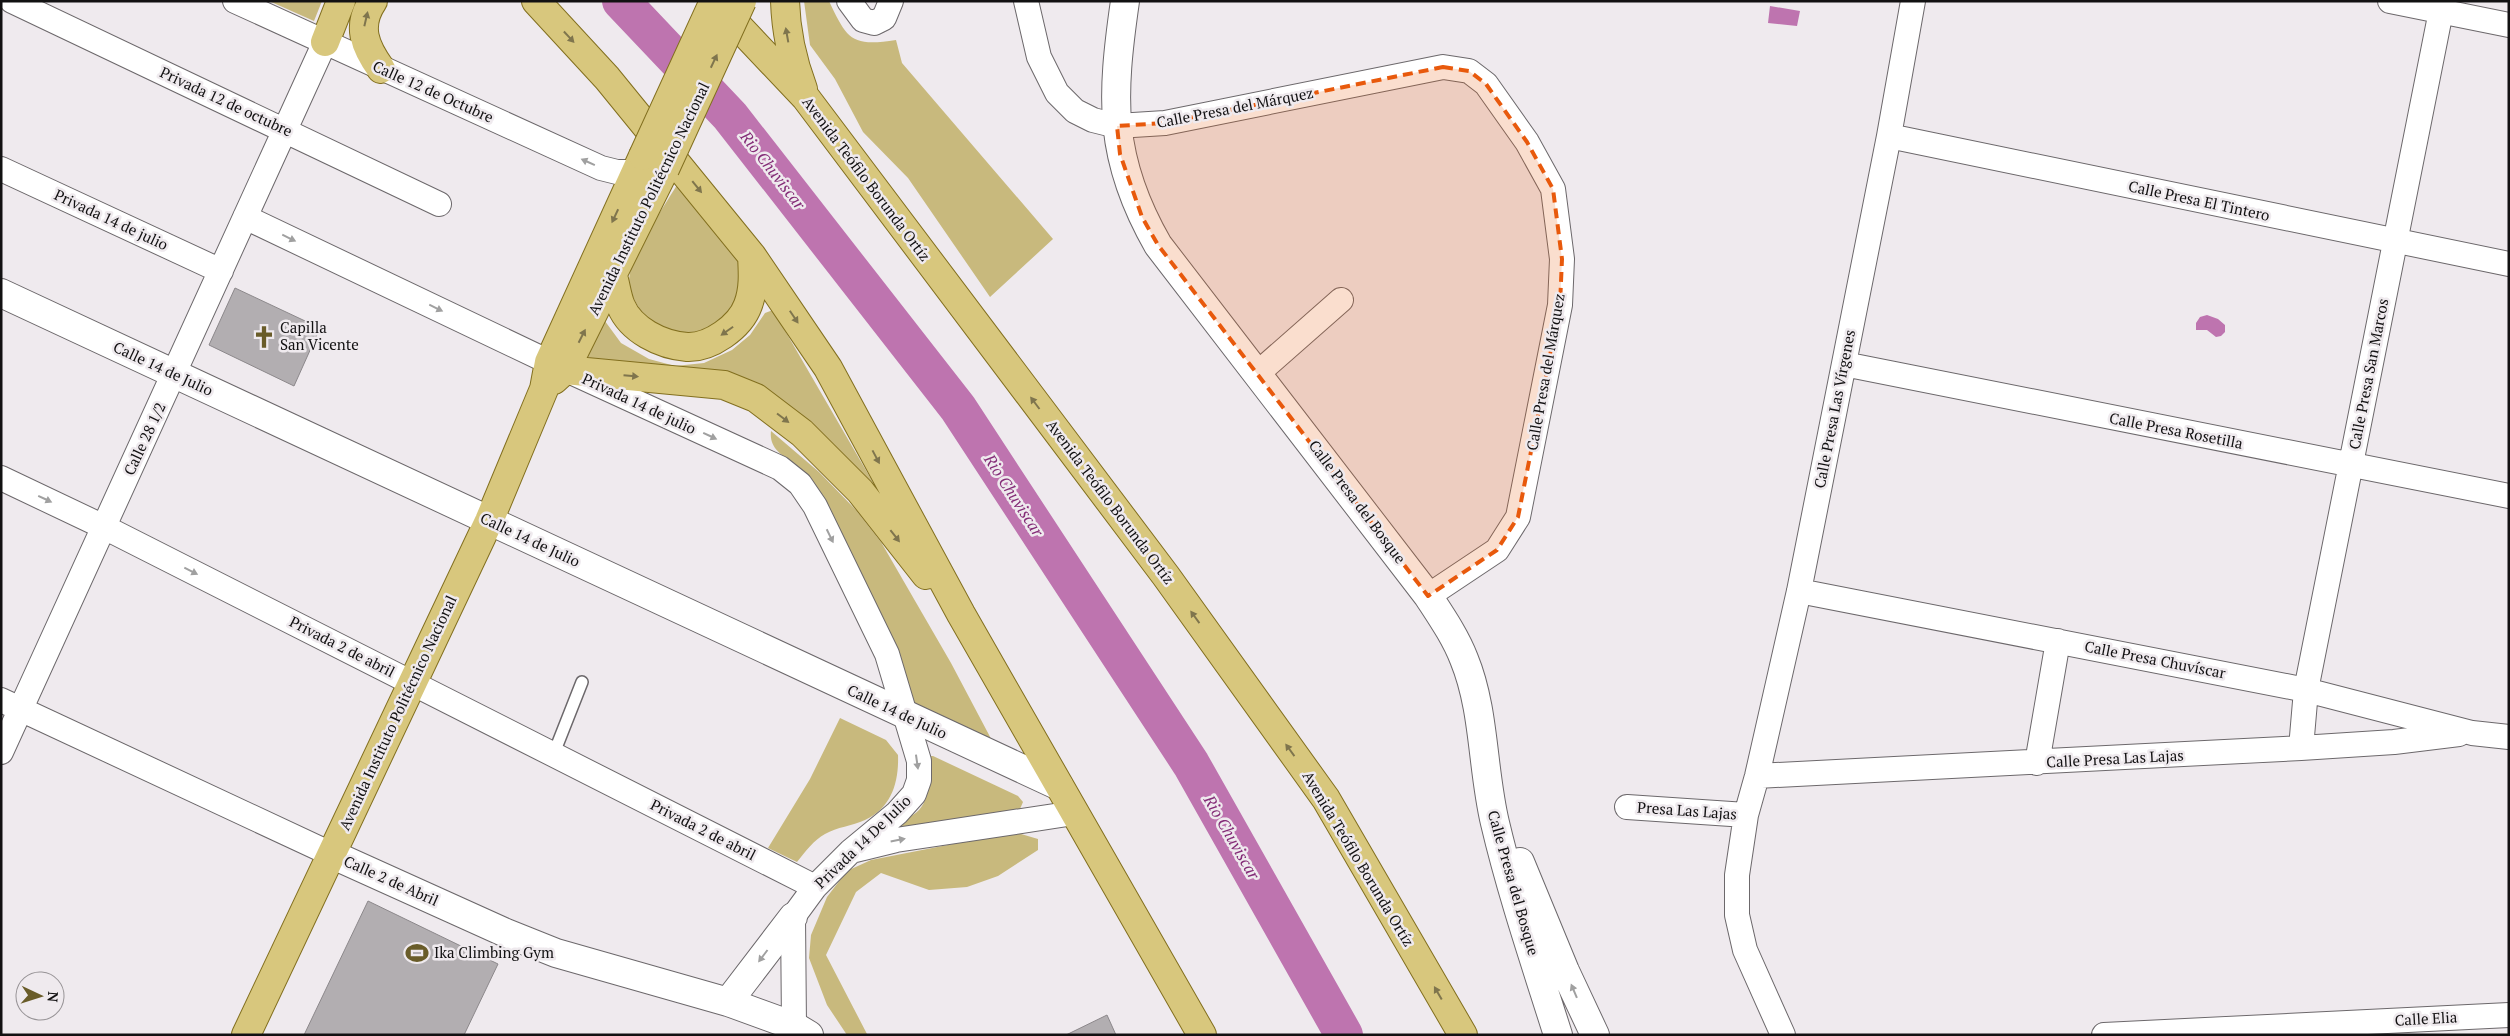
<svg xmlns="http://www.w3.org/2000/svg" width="2510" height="1036" font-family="'PT Serif',serif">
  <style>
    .green { fill: #c8b97d }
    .water { fill: #be74af }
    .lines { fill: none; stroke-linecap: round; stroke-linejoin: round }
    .river { stroke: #be74af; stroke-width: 38 }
    .building { fill: #b2aeb1; stroke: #8c888b }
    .service-casing { stroke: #6c686b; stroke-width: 14 }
    .minor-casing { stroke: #6c686b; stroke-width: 26 }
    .tertiary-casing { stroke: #6c686b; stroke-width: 30 }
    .primary-casing { stroke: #826f1f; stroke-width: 30 }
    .service { stroke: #fff; stroke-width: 11 }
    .minor { stroke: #fff; stroke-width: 24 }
    .tertiary { stroke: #fff; stroke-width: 28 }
    .primary { stroke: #d8c77d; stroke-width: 28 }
    .primary-bridge-casing { stroke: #826f1f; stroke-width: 30; stroke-linecap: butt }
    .primary-bridge { stroke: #d8c77d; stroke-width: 28 }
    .oneway { fill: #7f754d }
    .oneway2 { fill: #a0a0a0 }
    .marked { fill: #e8590c; fill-opacity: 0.2; stroke: #e8590c; stroke-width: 4; stroke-dasharray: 10 6; stroke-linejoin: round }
    .labels { text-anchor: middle; stroke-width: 5; stroke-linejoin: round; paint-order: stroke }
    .street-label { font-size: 15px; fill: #121112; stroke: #efeaee }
    .poi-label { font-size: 15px; fill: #121112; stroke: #efeaee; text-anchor: start }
    .water-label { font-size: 16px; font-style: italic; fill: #842c77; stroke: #efeaee }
  </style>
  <rect width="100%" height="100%" fill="#efeaee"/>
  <path class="green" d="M 269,1 L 322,1 L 314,21 Z
    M 804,1 L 829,1 C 847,39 851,47 896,40 L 902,63 L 1053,239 L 990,297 L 908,178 L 863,132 L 835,79 L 810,45 Z
    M 680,180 C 698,203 731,235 739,264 C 754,321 679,359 642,312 C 636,304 629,292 629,281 C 629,256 666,204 680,180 Z
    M 773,310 L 878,491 L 876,494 L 774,399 L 590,361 L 587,358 L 602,317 L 621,343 L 649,359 L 675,366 L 704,363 L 732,350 L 750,335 L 765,313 Z
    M 771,431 L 819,472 L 856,510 L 881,542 L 951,663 L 997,750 L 915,710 L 793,464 C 781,454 769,448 771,431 Z
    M 840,718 L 886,740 L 898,755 C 899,781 892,808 865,820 C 852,826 837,827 825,834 C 814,840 805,852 797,862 L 768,848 L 810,779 Z
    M 924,756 L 933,756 L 1018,796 L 1023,802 L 1020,809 L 898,831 L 897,827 C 903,818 913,817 919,810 C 932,795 929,772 924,756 Z
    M 1014,832 L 1038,839 L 1038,850 L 998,876 L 967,887 L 929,890 L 881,873 L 856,892 L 826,955 L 867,1034 L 847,1035 L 827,1005 L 809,958 L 811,935 L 827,897 L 847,871 L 871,860 Z"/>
  <path class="water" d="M 1770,6 L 1800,11 L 1797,26 L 1768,23 Z
    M 2207,315 L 2218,319 L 2225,325 L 2225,332 L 2221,336 L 2216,337 L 2207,330 L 2196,330 L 2196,323 L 2200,317 Z"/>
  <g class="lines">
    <path class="river" d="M 621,1 L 730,116 L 958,408 L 1191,764 L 1344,1035"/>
  </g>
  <path class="building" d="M 235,288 L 320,328 L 294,386 L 209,345 Z
    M 368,901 L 498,964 L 464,1035 L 304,1035 Z
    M 1107,1015 L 1116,1035 L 1066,1035 Z"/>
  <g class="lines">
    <defs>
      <path id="service" d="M 554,753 L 582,682"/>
      <path id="minor" d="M 12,1 L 439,204
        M 235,1 L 601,168 L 617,172 L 635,172
        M 849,1 L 863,20 L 874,23 L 884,18 L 891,1
        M 1026,1 L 1039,57 L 1057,93 L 1075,111 L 1093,120 L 1117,126 L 1165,123 L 1443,67 L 1469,71 L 1486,84 L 1527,142 L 1553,189 L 1562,259 L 1560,305 L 1518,517 L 1497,550 L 1428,596
        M 2390,1 L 2509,25
        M 1889,136 L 2509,264
        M 1,169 L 221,271
        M 245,217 L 549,362 L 780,468 L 800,484 L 815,506 L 887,654 L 919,761 L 919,780 L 914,794 L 897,813 L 851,851 L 815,887 L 793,917 L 794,1026 L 792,1035
        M 1844,364 L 2509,496
        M 1258,373 L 1341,300
        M 1,478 L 104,527 L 815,887
        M 1799,591 L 2306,690 L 2472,733 L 2509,737
        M 1,700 L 331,854
        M 2301,748 L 2306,690 L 2443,1
        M 1,752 L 325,42
        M 2037,763 L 2058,641
        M 1757,776 L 2301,748 L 2394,742 L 2459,734
        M 1627,807 L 1746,815
        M 855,850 L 896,840 L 1074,813
        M 1783,1035 L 1745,950 L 1737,915 L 1737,875 L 1746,815 L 1757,776 L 1799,591 L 1889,136 L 1913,1
        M 2104,1035 L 2509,1015"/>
      <path id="tertiary" d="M 1125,1 C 1111,98 1108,158 1158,245 L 1428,596 C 1441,616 1455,636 1464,659 C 1485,710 1482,769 1495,823 C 1512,895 1536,965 1558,1035
        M 1,293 L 1059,786
        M 331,854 L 506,933 L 556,953 L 728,1002 L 794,1026 L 809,1035
        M 1520,862 L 1565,971 L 1595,1035
        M 728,1002 L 793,917"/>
      <path id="primary" d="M 373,1 C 356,26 365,47 381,69
        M 536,1 L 607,78 L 752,256 L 828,368 L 961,614 L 1202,1035
        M 785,1 C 786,33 792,60 803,89
        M 718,5 L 806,98 L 1166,576 L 1326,799 L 1463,1035
        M 325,42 L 341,1
        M 613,276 C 616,286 617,297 621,306 C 631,330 661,345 687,347 C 710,348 740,327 748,305 C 754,289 753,273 752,256
        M 565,370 L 724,385 L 756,398 L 802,433 L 860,491 L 926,575
        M 554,380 L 565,370 L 665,169
        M 246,1035 L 489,521 L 544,389 L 549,362 L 643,156"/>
    </defs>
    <use href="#service" class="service-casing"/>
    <use href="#minor" class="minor-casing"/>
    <use href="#tertiary" class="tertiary-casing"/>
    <use href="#primary" class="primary-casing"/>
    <use href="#service" class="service"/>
    <use href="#minor" class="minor"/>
    <use href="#tertiary" class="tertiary"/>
    <use href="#primary" class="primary"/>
    <defs>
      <path id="primary-bridge" d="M 643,156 L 714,1
        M 665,169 L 742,1"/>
    </defs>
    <use href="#primary-bridge" class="primary-bridge-casing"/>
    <use href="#primary-bridge" class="primary-bridge"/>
  </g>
  <defs><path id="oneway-solid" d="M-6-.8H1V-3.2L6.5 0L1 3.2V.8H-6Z" transform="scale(1.25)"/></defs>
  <g class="oneway">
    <use href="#oneway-solid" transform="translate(366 19) rotate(-77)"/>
    <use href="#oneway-solid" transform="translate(787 35) rotate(-100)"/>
    <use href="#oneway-solid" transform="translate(569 37) rotate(47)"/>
    <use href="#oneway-solid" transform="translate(714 61) rotate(-65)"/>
    <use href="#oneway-solid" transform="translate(697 187) rotate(51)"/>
    <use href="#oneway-solid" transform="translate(615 216) rotate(115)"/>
    <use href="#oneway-solid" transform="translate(794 317) rotate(56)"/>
    <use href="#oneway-solid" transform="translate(727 331) rotate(145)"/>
    <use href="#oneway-solid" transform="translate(582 336) rotate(-63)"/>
    <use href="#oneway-solid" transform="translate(631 376) rotate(5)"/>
    <use href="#oneway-solid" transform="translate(1035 403) rotate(-127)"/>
    <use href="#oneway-solid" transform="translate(783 418) rotate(37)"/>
    <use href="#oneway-solid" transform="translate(876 457) rotate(62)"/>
    <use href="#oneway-solid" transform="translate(895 536) rotate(52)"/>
    <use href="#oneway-solid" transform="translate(1195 617) rotate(-126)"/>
    <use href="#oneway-solid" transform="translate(1290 750) rotate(-126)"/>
    <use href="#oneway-solid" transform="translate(1438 993) rotate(-120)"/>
  </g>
  <g class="oneway2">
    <use href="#oneway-solid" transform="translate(588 162) rotate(-156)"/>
    <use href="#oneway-solid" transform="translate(289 238) rotate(26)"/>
    <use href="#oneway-solid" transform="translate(436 308) rotate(26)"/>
    <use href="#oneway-solid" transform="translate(710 436) rotate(25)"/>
    <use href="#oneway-solid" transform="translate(45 499) rotate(25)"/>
    <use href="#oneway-solid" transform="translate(830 536) rotate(64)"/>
    <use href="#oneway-solid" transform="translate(191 571) rotate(27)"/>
    <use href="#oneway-solid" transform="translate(917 762) rotate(82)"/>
    <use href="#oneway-solid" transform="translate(898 840) rotate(-11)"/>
    <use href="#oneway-solid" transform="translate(763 956) rotate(127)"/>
    <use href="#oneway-solid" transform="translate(1574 991) rotate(-113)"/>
  </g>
  <path class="marked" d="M 1443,67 L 1469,71 L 1486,84 L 1527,142 L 1553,189 L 1562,259 L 1560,305 L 1518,517 L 1497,550 L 1428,596 L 1158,245 L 1142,217 L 1120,154 L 1117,126 L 1165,123 Z"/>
  <defs>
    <symbol id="church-bare" viewBox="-9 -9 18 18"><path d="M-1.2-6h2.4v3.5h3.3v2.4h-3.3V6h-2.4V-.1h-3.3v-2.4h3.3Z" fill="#695c29" stroke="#efeaee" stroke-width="2.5" paint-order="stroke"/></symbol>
    <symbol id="stadium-bare" viewBox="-9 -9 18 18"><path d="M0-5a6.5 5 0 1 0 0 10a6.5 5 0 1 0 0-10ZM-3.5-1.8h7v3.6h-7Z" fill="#695c29" stroke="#efeaee" stroke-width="2.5" paint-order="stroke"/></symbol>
  </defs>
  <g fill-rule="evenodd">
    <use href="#church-bare" x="248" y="321" width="32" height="32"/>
    <use href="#stadium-bare" x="401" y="937" width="32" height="32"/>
  </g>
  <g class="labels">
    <g class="street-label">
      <text transform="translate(433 92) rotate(24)" y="5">Calle 12 de Octubre</text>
      <text transform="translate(226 102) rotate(25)" y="5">Privada 12 de octubre</text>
      <text transform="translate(1235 108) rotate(-11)" y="5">Calle Presa del Márquez</text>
      <text transform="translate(866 179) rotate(53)" y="5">Avenida Teófilo Borunda Ortíz</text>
      <text transform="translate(649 199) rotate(-64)" y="5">Avenida Instituto Politécnico Nacional</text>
      <text transform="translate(2199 201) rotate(12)" y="5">Calle Presa El Tintero</text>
      <text transform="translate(111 220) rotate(25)" y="5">Privada 14 de julio</text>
      <text transform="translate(163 369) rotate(25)" y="5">Calle 14 de Julio</text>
      <text transform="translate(1546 372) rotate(-80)" y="5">Calle Presa del Márquez</text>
      <text transform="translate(2369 374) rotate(-79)" y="5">Calle Presa San Marcos</text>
      <text transform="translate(639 404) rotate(25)" y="5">Privada 14 de julio</text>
      <text transform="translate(1835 409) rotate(-79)" y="5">Calle Presa Las Vírgenes</text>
      <text transform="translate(2176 431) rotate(11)" y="5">Calle Presa Rosetilla</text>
      <text transform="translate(145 439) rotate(-65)" y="5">Calle 28 1/2</text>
      <text transform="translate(1110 502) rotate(53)" y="5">Avenida Teófilo Borunda Ortíz</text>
      <text transform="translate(1357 502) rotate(53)" y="5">Calle Presa del Bosque</text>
      <text transform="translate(530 540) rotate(25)" y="5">Calle 14 de Julio</text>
      <text transform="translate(342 647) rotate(27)" y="5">Privada 2 de abril</text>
      <text transform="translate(2155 660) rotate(11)" y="5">Calle Presa Chuvíscar</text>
      <text transform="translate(897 712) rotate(25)" y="5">Calle 14 de Julio</text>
      <text transform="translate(398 713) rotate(-65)" y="5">Avenida Instituto Politécnico Nacional</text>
      <text transform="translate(2115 759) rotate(-3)" y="5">Calle Presa Las Lajas</text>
      <text transform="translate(1687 811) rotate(4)" y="5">Presa Las Lajas</text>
      <text transform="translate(703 830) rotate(27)" y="5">Privada 2 de abril</text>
      <text transform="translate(863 842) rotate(-44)" y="5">Privada 14 De Julio</text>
      <text transform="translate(1358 859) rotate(59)" y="5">Avenida Teófilo Borunda Ortíz</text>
      <text transform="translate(391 881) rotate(24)" y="5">Calle 2 de Abril</text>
      <text transform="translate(1513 883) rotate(74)" y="5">Calle Presa del Bosque</text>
      <text transform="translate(2426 1019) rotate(-3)" y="5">Calle Elia</text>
    </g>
    <g class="poi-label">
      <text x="280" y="333">Capilla<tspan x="280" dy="17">San Vicente</tspan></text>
      <text x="434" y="958">Ika Climbing Gym</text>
    </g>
    <g class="water-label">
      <text transform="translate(773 170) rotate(52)" y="6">Rio Chuviscar</text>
      <text transform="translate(1014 495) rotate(57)" y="6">Rio Chuviscar</text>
      <text transform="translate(1232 837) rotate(60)" y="6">Rio Chuviscar</text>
    </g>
  </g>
  <rect width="2510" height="1036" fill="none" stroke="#121112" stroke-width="5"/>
  <g transform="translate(40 996) rotate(94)"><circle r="24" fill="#efeaee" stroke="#979396"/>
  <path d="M0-4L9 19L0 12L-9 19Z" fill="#695c29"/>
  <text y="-8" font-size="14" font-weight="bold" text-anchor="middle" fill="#121112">N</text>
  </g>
</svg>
